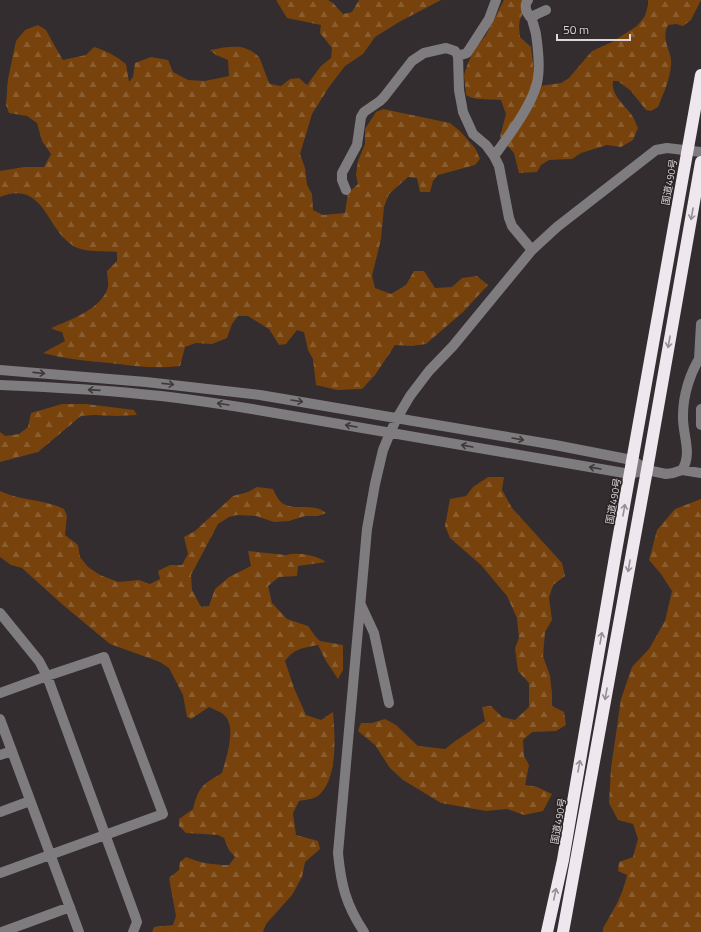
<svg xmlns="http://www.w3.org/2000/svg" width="701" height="932" font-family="'Titillium Web','Noto Sans JP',sans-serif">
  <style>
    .forest { fill: url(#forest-firs) }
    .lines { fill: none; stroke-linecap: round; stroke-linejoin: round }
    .minor { stroke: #7e7c7e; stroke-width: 10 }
    .highway { stroke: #eee8ee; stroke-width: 12 }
    .oneway { stroke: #958f94 }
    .oneway2 { stroke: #3e393b }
    .labels { text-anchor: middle; stroke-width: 3; stroke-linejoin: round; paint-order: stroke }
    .street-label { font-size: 10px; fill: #dcd8d9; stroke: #292325 }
  </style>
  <defs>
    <pattern id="forest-firs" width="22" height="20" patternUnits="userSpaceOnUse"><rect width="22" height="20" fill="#77420c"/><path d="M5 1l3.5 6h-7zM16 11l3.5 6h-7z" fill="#8a5d2f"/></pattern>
  </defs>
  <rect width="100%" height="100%" fill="#332d2f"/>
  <path class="forest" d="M 276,0 L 328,0 L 333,3 L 343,14 L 352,12 L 359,0 L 441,0 L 399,22 L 375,37 L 363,54 L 345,66 L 329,87 L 312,114 L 300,154 L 305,168 L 307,185 L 312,194 L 313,210 L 323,215 L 345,213 L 348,193 L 358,184 L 356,175 L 358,161 L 365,144 L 365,129 L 376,112 L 383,109 L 450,123 L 460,131 L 475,148 L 480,159 L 475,165 L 438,175 L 433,181 L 430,192 L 420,192 L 417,178 L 408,177 L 389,194 L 384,207 L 381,239 L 372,276 L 375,288 L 391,294 L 406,285 L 414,271 L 424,271 L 435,288 L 452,287 L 462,278 L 477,276 L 488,285 L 463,312 L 426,344 L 411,346 L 395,345 L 375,375 L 362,389 L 337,390 L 316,385 L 313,359 L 308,350 L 304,332 L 297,330 L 286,344 L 279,345 L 269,329 L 248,316 L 238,316 L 232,324 L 227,338 L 212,344 L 196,343 L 185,347 L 180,366 C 157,369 133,366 110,363 C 87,361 65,359 43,353 L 65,341 L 62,332 L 55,330 L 51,328 C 70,320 102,309 108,287 C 109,283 107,276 107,271 L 117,261 L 117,252 C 105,251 83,253 72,245 C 45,227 44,180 0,197 L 0,171 L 24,167 L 44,167 L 51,154 L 42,141 L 37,123 L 27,116 L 9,113 L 6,105 L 8,79 L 16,41 L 25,30 L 38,25 L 46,30 L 57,50 L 63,60 L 86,55 L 94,47 C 107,51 116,56 126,64 L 129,82 L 133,77 L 135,63 L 151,57 L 168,60 L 173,72 L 188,80 L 205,81 L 229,76 L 228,60 L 216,55 L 210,50 C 228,47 244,42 259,57 C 261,60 267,79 270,84 L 281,86 L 290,79 L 299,78 L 307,85 L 321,66 L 331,58 L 332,48 L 320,33 L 321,25 L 287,18 Z
    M 504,0 L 530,0 L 531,5 C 519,17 518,20 520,37 L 531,47 L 533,63 L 533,82 L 540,86 L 561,83 L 569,78 L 592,51 L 612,42 L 637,26 L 645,16 L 648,5 L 648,0 L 701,0 L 691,20 L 683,26 L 676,24 L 668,25 C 660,41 673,52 671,65 C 670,80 663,94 658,107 L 651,111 L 646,110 L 631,91 L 618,81 L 613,81 C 611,96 625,105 633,117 C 635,120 636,125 638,128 L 633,140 L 621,147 L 607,145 L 581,153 L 572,159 L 549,160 L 541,165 L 537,172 L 519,173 L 514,153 L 500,137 L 506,114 L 501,100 C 489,99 476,101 466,95 L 464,75 L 468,63 L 476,47 L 486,35 Z
    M 62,404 L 86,404 L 134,410 L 137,415 L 117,416 L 94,415 L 81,416 L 38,452 L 0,462 L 0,432 L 5,436 L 19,434 L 28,427 L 31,413 Z
    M 488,477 L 504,477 L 502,490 L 512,508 L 562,563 L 565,576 L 553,585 L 549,598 L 552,620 L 545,632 L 543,656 L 550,676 L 552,694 L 552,706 L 564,712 L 566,725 L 556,731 L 532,732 L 523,740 L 524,756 L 529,765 L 525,785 L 537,787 L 552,794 L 543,811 L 524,815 L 507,809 L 486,811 L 441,803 L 403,780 L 390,768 L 375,745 L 358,731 L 361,723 L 372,723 L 385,719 L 396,725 L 418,746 L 445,749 L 454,742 L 485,721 L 482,707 L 491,706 L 502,717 L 515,720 L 529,707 L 529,683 L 518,671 L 515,648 L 519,638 L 517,618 L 507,596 L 481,565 L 450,538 L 445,526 L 450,499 L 466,496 L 473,487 Z
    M 257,487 L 273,489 C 275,493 277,498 280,501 C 291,513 312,501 326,513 L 318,516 L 305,516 L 289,521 L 274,522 L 256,516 L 237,515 L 229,517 L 218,524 L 191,575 L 192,590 L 201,607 L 209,606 L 215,589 L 229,577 L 251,566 L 248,551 L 286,555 C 299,552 315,555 326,562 L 298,566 L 297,576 L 279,577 L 268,586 L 272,603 L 287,619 L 308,626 L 315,636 L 320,641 L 343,645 L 343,670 L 338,679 L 326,661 L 318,645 C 304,648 294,648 285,661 L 294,688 L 306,715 L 321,720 L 333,712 C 335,736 338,778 319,795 C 315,799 304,800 299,801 L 293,813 L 296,835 L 318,841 L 320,849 L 305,862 L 302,877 L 292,895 L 266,924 L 263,932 L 152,932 L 154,927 L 173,925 L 176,916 L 169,878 L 179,870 L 180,862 L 186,857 C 200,863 213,865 229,865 L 235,857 L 229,850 L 224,838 L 218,835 L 186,833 L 179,826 L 179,819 L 193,809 C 199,786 202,785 222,773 C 226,758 238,725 223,714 C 219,711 213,709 209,707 L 191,719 L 187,717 L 183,695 L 169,668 L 160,662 L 110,644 L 63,605 L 22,568 L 11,565 L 0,557 L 0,491 C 21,501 44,499 64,509 L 67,516 L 65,535 L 78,545 L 80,557 L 88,567 L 100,575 L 118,582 L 139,580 L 150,584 L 160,579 L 158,571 L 170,565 L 182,565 L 188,554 L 184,537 L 195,531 L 233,496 L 248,492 Z
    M 701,499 L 701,932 L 603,932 L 603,928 C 613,911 623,895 627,875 L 618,871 L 619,862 L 633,857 L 638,839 L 633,824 L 618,820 L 609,803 L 611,768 L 621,699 L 632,667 L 649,649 L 665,621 L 672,591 L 661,574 L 649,560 L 657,530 L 675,509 Z"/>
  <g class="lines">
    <path class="minor" d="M 528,0 C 523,6 527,14 532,19
      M 458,56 L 467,53 L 489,19 L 496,0
      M 494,156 C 508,137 536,100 538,77 C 540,63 538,48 536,34 C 535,29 533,24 532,19 L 535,15 L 546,10
      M 346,190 L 342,180 L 342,173 L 357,145 L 361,117 L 364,112 L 380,101 L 384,97 L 412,61 L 424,53 L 446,48 L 455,51 L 458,56 L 459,90 L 463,112 L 473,134 L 486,145 L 494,156 L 499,166 L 509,218 L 512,226 L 532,250
      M 699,359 L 701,324
      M 0,370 L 146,382 L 260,395 L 555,445 L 632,460 L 647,470
      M 0,385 C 47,387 94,389 140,394 C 178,397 215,403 252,409 L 630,474 L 647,470 L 666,474 L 673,473 L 682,470 L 701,473
      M 701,409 L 701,425
      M 682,470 C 693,453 682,434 683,415 C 683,396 690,372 701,356
      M 361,605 L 374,633 L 389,703
      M 0,613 L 39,661 L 47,676 L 135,916 L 137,922 L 133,932
      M 0,693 L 47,676 L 104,657 L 163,814 L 0,873
      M 0,719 L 79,932
      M 0,755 L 12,751
      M 0,812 L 30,801
      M 2,932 L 70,907
      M 364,932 C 346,905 341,885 338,853 L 367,529 L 375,484 L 383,450 L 390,433 L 397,418 L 410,396 L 429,371 L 453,346 L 532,250 L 557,227 L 656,150 L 667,148 L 701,152"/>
    <path class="highway" d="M 547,932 L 563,860 L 616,551 L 701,75
      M 563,932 L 647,470 L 701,162"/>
  </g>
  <defs><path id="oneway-shaft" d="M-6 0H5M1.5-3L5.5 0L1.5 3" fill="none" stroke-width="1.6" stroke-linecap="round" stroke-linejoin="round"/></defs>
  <g class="oneway">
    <use href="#oneway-shaft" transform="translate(692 214) rotate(100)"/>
    <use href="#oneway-shaft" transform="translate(669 342) rotate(100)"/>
    <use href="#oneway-shaft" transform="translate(624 510) rotate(-80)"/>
    <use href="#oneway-shaft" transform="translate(629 566) rotate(100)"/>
    <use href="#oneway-shaft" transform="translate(601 638) rotate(-80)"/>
    <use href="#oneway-shaft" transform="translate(606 694) rotate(100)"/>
    <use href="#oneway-shaft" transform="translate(579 766) rotate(-80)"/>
    <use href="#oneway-shaft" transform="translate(555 894) rotate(-78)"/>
  </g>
  <g class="oneway2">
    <use href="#oneway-shaft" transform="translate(39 373) rotate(6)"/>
    <use href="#oneway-shaft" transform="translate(168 384) rotate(6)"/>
    <use href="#oneway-shaft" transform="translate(94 390) rotate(-176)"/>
    <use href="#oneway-shaft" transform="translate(297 401) rotate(9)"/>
    <use href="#oneway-shaft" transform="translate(223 404) rotate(-171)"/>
    <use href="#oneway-shaft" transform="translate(351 426) rotate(-170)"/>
    <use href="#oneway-shaft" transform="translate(518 439) rotate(10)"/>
    <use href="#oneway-shaft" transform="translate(467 446) rotate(-170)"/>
    <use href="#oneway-shaft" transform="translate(595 468) rotate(-170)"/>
  </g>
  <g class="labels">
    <g class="street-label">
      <text transform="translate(669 182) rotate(-80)" y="4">国道490号</text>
      <text transform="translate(613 501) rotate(-80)" y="4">国道490号</text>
      <text transform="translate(558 821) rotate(-80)" y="4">国道490号</text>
    </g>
  </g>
  <path d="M557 34v6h73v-6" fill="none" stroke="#dcd8d9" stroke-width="2"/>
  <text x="563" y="34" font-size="12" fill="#dcd8d9" stroke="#292325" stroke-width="3" paint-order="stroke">50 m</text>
</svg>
